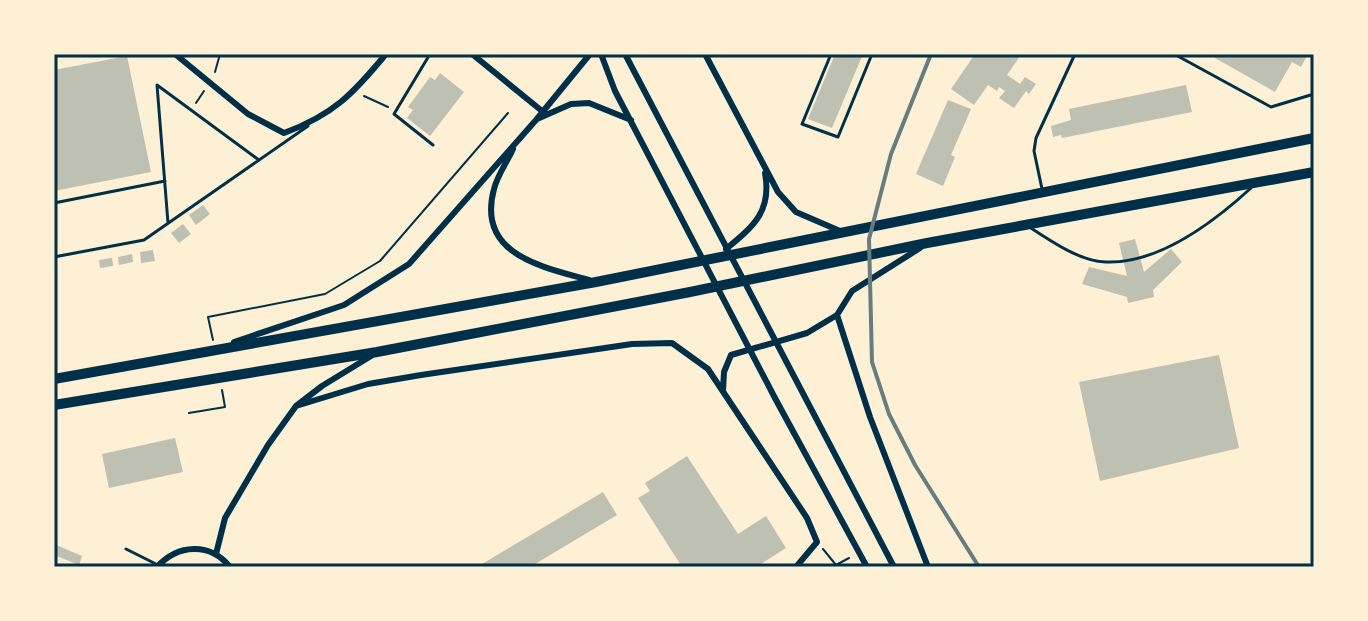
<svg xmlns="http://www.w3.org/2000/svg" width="1368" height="621" font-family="Barlow,sans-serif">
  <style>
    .building { fill: #bec0b2 }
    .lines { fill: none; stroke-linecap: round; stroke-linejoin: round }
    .path { stroke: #003049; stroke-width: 2 }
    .service { stroke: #003049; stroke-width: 3 }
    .minor { stroke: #003049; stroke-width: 6 }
    .trunk { stroke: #003049; stroke-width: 10 }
    .rail { stroke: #657d81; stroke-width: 4 }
    .neatline { fill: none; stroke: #003049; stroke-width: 3 }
  </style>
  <rect width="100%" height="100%" fill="#fdf0d5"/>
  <path class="building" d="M 835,54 L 863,54 L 832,128 L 808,119 Z
    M 975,54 L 1017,54 L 1020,56 L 1007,75 L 1020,84 L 1025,77 L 1036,84 L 1029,94 L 1026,91 L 1014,108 L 999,98 L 1005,91 L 999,87 L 997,91 L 988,85 L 974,105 L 951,89 Z
    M 1208,54 L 1308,54 L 1301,67 L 1292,62 L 1275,92 Z
    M 127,56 L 151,172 L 54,191 L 54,70 Z
    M 440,73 L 464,92 L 430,136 L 407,118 L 413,110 L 408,107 L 430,77 L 435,80 Z
    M 1186,85 L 1192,112 L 1062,138 L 1061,135 L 1053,137 L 1051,126 L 1071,120 L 1069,109 Z
    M 948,100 L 971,109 L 951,155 L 955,157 L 943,186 L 916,174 Z
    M 203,205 L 210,214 L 196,225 L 189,215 Z
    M 183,224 L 191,234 L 179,243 L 171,233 Z
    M 1135,239 L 1144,272 L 1171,249 L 1182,262 L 1153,290 L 1154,297 L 1128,303 L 1127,297 L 1082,284 L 1089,267 L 1127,276 L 1119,243 Z
    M 153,250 L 155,261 L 141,263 L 140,252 Z
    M 132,254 L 133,262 L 119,265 L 118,257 Z
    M 112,258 L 113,266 L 100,268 L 99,260 Z
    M 1219,355 L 1239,448 L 1100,481 L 1079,382 Z
    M 175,438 L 183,472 L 109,488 L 102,454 Z
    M 687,456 L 738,534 L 766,516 L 786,548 L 756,567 L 682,567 L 638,498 L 650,491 L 645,483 Z
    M 603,492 L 617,515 L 530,567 L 477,567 Z
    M 54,544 L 82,556 L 79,565 L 54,555 Z"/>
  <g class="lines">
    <path class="path" d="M 215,72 L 220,54
      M 364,96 L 388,107
      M 196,103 L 204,91
      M 213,340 L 208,317 L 325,294 L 380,261 L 508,113
      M 189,413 L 225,407 L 222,390
      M 823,549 L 836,565 L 849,558"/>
    <path class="service" d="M 430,54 L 394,114 L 433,145
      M 831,54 L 802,124 L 838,137 L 872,54
      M 1174,54 L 1271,107 L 1314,94
      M 54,55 L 60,54
      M 1042,189 L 1034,151 L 1036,138 L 1075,54
      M 54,203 L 165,181
      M 168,223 L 157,85 L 259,160
      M 1029,227 C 1052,241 1078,261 1106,262 C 1159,264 1215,221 1251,188
      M 54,257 L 144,240 L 308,126
      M 126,549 L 158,565
      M 430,567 L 432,567"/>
    <path class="minor" d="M 175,54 L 248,114 L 284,133 C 333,115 353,94 386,54
      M 472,54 L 542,111
      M 601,54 L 615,91 L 776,400 L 867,567
      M 625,54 L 894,567
      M 705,54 L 778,192 L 796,212 L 840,231
      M 537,119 L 571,104 L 589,103 L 631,120
      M 513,149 C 507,162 497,176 494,189 C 476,255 543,267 589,280
      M 920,248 L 852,291 L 837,315 L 870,417 L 928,567
      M 726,249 C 754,226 772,211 765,173
      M 234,342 L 344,305 L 409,264 L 536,120 L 590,54
      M 723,391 L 724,372 L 731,355 L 807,333 L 837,315
      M 296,406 L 368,384 L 421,375 L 632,344 L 672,343 L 708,369 L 807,518 L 817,542 L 796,567
      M 216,554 L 225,518 L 268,445 L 296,406 L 322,386 L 371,356
      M 157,567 C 178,544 210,542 230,567"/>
    <path class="trunk" d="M 54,379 L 596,282 L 1314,138
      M 54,405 L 377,352 L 690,292 L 927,243 L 1314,172"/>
    <path class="rail" d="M 931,54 L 891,154 L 869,239 L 872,362 L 889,414 L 915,465 L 979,567"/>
  </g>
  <rect width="1368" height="621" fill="none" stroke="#fdf0d5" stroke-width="112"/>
  <rect x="56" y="56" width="1256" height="509" class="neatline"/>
</svg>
